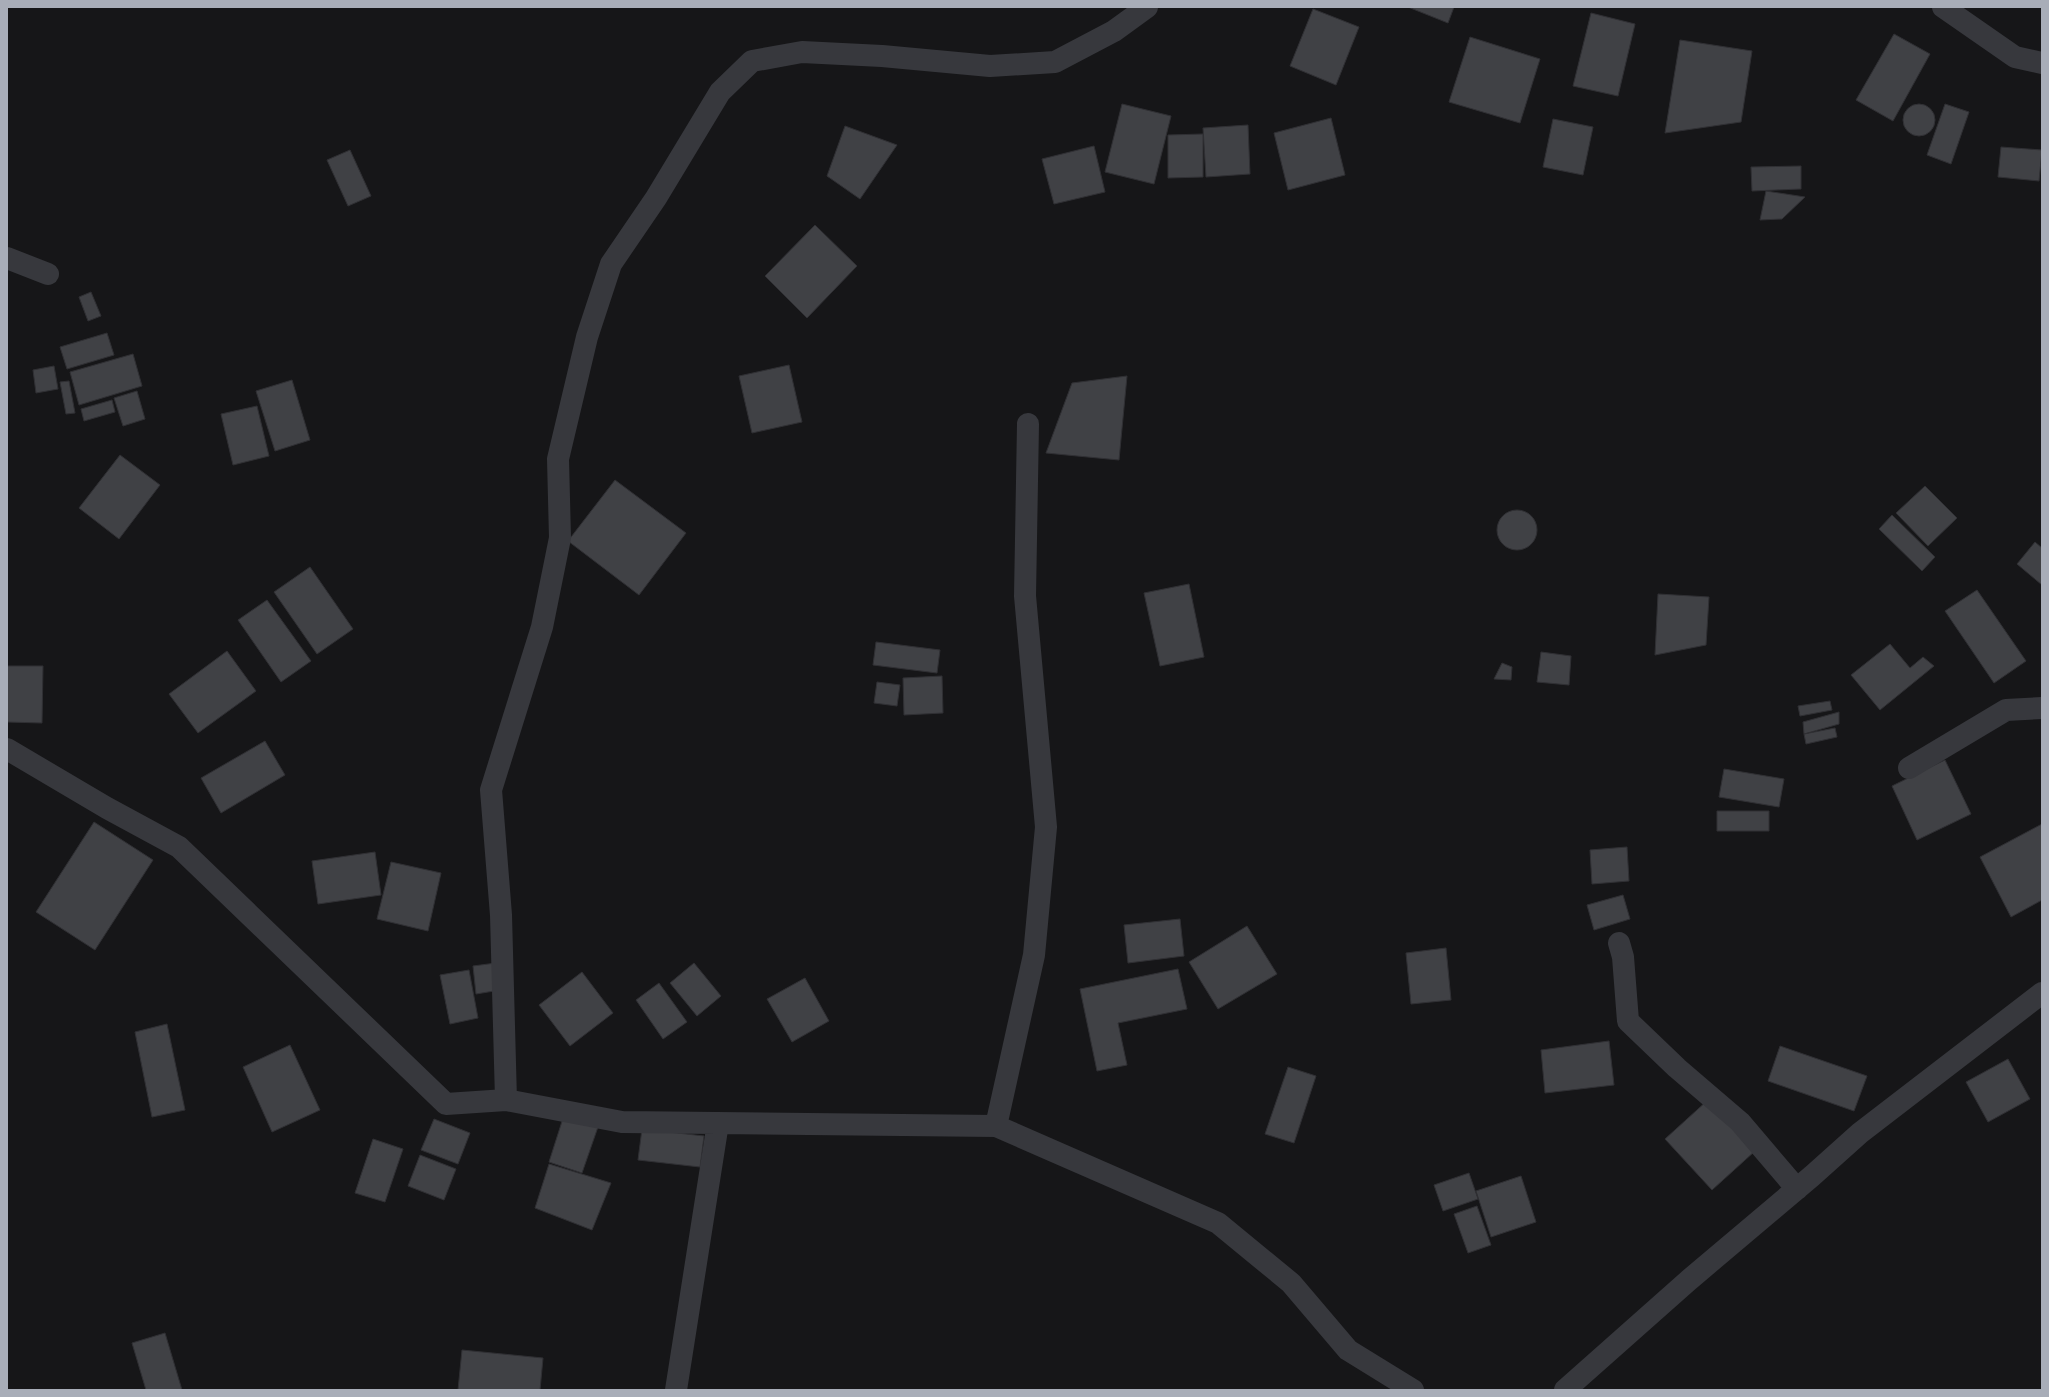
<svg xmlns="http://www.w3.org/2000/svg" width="2049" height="1397" font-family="Cabin,sans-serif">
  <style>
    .building { fill: #404145; stroke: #303034 }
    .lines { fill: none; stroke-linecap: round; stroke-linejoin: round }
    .minor { stroke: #37383d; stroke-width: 22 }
  </style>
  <rect width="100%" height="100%" fill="#161618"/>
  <path class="building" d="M 1408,7 L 1454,7 L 1448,23 Z
    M 1313,9 L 1359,27 L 1336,85 L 1290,66 Z
    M 1591,13 L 1635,24 L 1618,96 L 1573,86 Z
    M 1894,34 L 1930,54 L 1893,121 L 1856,100 Z
    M 1470,37 L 1540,59 L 1520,123 L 1449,102 Z
    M 1680,40 L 1752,51 L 1741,122 L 1665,133 Z
    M1903 120a16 16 0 1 1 32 0a16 16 0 1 1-32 0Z
    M 1122,104 L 1171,116 L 1154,184 L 1105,172 Z
    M 1945,104 L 1969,112 L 1951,164 L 1927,155 Z
    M 1331,118 L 1345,175 L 1288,190 L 1274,133 Z
    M 1553,119 L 1593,127 L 1583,175 L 1543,167 Z
    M 1248,125 L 1250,174 L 1206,177 L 1203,128 Z
    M 845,126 L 897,145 L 860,199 L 827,176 Z
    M 1203,134 L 1203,177 L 1168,178 L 1168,135 Z
    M 1094,146 L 1105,192 L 1054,204 L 1042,159 Z
    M 2001,147 L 2042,150 L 2039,181 L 1998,177 Z
    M 350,150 L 371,196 L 348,206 L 327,160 Z
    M 1801,166 L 1801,189 L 1752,191 L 1751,167 Z
    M 1766,191 L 1805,197 L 1782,219 L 1760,220 Z
    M 815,225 L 857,266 L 807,318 L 765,276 Z
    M 91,292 L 101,316 L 88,321 L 79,297 Z
    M 107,333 L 114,355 L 67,369 L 60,347 Z
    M 133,354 L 142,386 L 79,405 L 70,372 Z
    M 789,365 L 802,422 L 752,433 L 739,376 Z
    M 54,366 L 58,389 L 36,393 L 33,370 Z
    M 1127,376 L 1119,460 L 1046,453 L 1072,383 Z
    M 292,380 L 310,440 L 275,451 L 256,391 Z
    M 69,381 L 75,413 L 66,414 L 60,382 Z
    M 137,391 L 145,419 L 123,426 L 114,398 Z
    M 112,400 L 115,412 L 84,421 L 81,409 Z
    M 257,406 L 269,456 L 233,465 L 221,414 Z
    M 120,455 L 160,485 L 119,539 L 79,508 Z
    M 615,480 L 686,533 L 639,595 L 568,541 Z
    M 1925,486 L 1957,518 L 1928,546 L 1896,513 Z
    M1497 530a20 20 0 1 1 40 0a20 20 0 1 1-40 0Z
    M 1892,515 L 1935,557 L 1922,571 L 1879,529 Z
    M 2035,542 L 2042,548 L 2042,585 L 2017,564 Z
    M 310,567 L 353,629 L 317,654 L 274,592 Z
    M 1189,584 L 1204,657 L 1160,666 L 1144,593 Z
    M 1977,590 L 2026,661 L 1994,683 L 1945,611 Z
    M 1658,594 L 1709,597 L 1706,645 L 1655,655 Z
    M 267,600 L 311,661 L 281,682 L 238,620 Z
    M 876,642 L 940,650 L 937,673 L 873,665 Z
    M 1890,644 L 1910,668 L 1923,657 L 1934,666 L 1880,710 L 1851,675 Z
    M 227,651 L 256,691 L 198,733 L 169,694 Z
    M 1541,652 L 1571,656 L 1569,685 L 1537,682 Z
    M 1502,663 L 1512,667 L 1511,680 L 1494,679 Z
    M 7,666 L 43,666 L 42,723 L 7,722 Z
    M 942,676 L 943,713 L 904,715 L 903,678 Z
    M 877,682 L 900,685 L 897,706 L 874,703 Z
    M 1830,701 L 1832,710 L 1800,716 L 1798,706 Z
    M 1839,712 L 1839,724 L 1804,734 L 1803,722 Z
    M 1835,728 L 1837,737 L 1806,744 L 1804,734 Z
    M 265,741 L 285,775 L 221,813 L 201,778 Z
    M 1945,760 L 1971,814 L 1917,840 L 1892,786 Z
    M 1724,769 L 1784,779 L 1779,807 L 1719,797 Z
    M 1717,811 L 1769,811 L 1769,831 L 1717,831 Z
    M 94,822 L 153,860 L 95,950 L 36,912 Z
    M 2042,824 L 2042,900 L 2011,917 L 1980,857 Z
    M 1627,847 L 1629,881 L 1592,884 L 1590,850 Z
    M 375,852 L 381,895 L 318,904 L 312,861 Z
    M 391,862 L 441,873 L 428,931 L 377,919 Z
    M 1623,895 L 1630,919 L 1594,930 L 1587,905 Z
    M 1180,919 L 1184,956 L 1128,963 L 1124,925 Z
    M 1247,926 L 1277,974 L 1218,1009 L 1189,962 Z
    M 1446,948 L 1451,1000 L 1411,1004 L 1406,953 Z
    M 496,963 L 500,990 L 476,994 L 473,966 Z
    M 694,963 L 721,996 L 697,1016 L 670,983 Z
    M 1178,969 L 1187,1009 L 1118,1023 L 1127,1065 L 1097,1071 L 1080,989 Z
    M 469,970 L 478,1018 L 450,1024 L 440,975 Z
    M 582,972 L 613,1013 L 570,1046 L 539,1005 Z
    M 805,978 L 829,1021 L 792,1042 L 767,999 Z
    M 659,983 L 687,1022 L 663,1039 L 636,1000 Z
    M 167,1024 L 185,1110 L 152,1117 L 135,1032 Z
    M 1609,1041 L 1614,1085 L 1545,1093 L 1541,1050 Z
    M 290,1045 L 320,1110 L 272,1132 L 243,1067 Z
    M 1780,1046 L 1867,1076 L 1854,1111 L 1768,1081 Z
    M 2008,1059 L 2030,1099 L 1988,1122 L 1966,1082 Z
    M 1288,1067 L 1316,1076 L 1294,1143 L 1265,1134 Z
    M 1708,1100 L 1755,1151 L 1712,1190 L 1665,1139 Z
    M 565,1112 L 599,1124 L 582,1173 L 549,1162 Z
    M 434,1119 L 470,1133 L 458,1164 L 421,1150 Z
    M 642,1129 L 704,1136 L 700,1167 L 638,1160 Z
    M 373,1139 L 403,1149 L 385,1202 L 355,1193 Z
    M 420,1155 L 456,1169 L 444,1200 L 408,1186 Z
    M 549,1164 L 611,1183 L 592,1230 L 535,1208 Z
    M 1469,1173 L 1478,1199 L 1443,1211 L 1434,1185 Z
    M 1521,1176 L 1536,1222 L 1491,1237 L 1476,1191 Z
    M 1477,1206 L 1491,1245 L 1468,1253 L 1454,1214 Z
    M 165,1333 L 182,1390 L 146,1390 L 132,1343 Z
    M 462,1350 L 543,1358 L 540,1390 L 458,1390 Z"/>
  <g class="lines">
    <path class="minor" d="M 1943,7 L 2015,57 L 2042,63
      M 7,258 L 48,274
      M 7,749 L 107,808 L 179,847 L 446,1104 L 506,1100 L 622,1122 L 996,1126 L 1218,1223 L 1291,1283 L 1348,1350 L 1413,1390
      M 1909,768 L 2006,710 L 2042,708
      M 1619,943 L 1623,957 L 1628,1021 L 1677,1068 L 1740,1122 L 1797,1189
      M 506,1100 L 501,915 L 491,790 L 542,627 L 560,538 L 558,459 L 587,337 L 611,264 L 656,198 L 720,92 L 752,61 L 802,52 L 882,56 L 990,66 L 1055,62 L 1114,31 L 1147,7
      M 996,1126 L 1034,955 L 1046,827 L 1025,596 L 1028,424
      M 676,1390 L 718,1123
      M 1565,1390 L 1689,1280 L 1812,1176 L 1860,1133 L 2042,993"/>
  </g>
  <rect width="2049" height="1397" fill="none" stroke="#a8adb8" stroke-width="16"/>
</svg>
